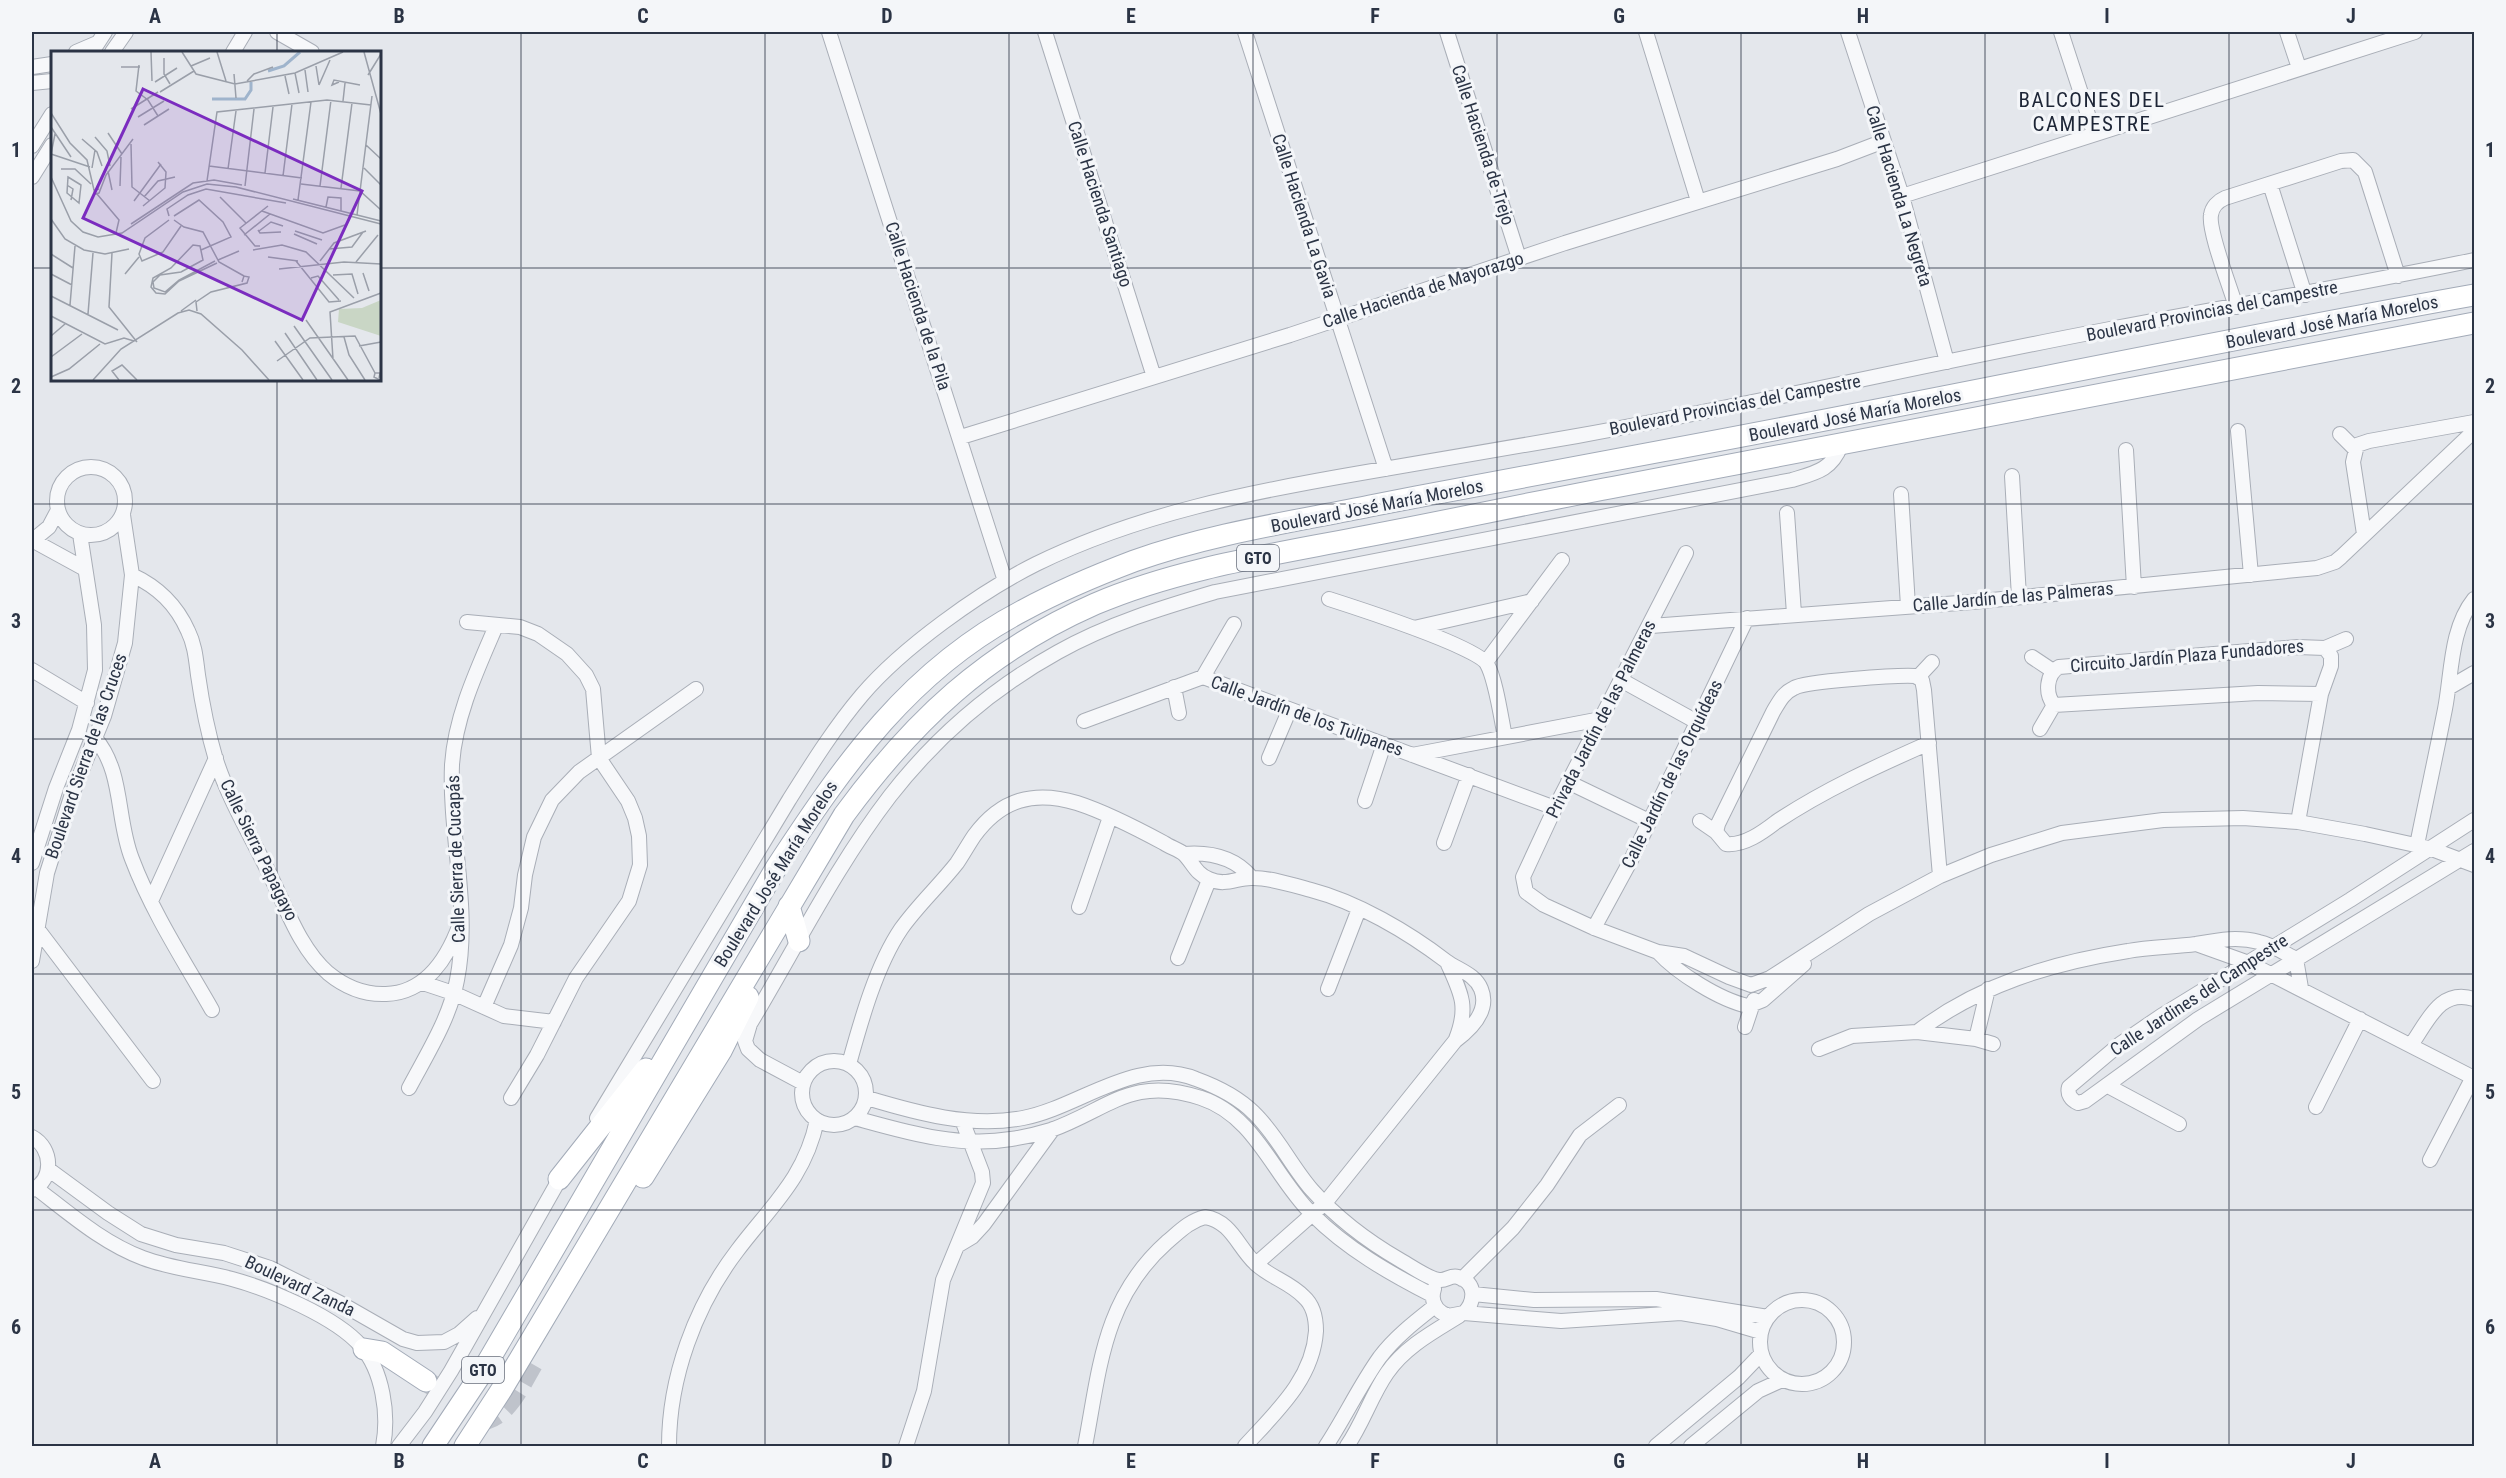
<svg xmlns="http://www.w3.org/2000/svg" width="2506" height="1478" font-family="'Roboto Condensed',sans-serif">
  <style>
    .lines { fill: none; stroke-linecap: round; stroke-linejoin: round }
    .primary-tunnel { stroke: #bfc3cb; stroke-width: 21; stroke-dasharray: 21 10; stroke-linecap: butt }
    .minor-casing { stroke: #a9aeb7; stroke-width: 16 }
    .primary-casing { stroke: #a3abb8; stroke-width: 23 }
    .minor { stroke: #f7f8fa; stroke-width: 14 }
    .primary { stroke: #fff; stroke-width: 21 }
    .grid { fill: none; stroke: #2b3445; stroke-width: 1.5; stroke-opacity: 0.55 }
    .labels { text-anchor: middle; stroke-width: 6; stroke-linejoin: round; paint-order: stroke }
    .shield { fill: #f4f6f9; stroke: #676e7b; stroke-width: 1.5 }
    .shield-label { font-size: 16px; font-weight: bold; fill: #2b3445 }
    .street-label { font-size: 18px; fill: #2b3445; stroke: #f4f6f9 }
    .quarter-label { font-size: 21px; letter-spacing: 1.5px; fill: #1d2536; stroke: #f4f6f9 }
    .inset-river { fill: none; stroke: #9fb4cc; stroke-width: 3 }
    .inset-road { fill: none; stroke: #9a9fa9; stroke-width: 1.5 }
    .view { fill: #7b2cbf; fill-opacity: 0.15; stroke: #7b2cbf; stroke-width: 3 }
    .inset-edge { fill: none; stroke: #2b3445; stroke-width: 3 }
    .neatline { fill: none; stroke: #2b3445; stroke-width: 2 }
    .grid-label { font-size: 20px; text-anchor: middle; font-weight: bold; fill: #2b3445 }
  </style>
  <rect width="100%" height="100%" fill="#e4e7ec"/>
  <g class="lines">
    <path class="primary-tunnel" d="M 426,1381 L 472,1413 L 487,1419 C 510,1412 524,1377 536,1358"/>
    <defs>
      <path id="minor" d="M 277,32 L 312,52
        M 829,32 L 1005,581
        M 1045,32 L 1154,377
        M 1245,32 L 1386,469
        M 1447,32 L 1519,258
        M 1646,32 L 1698,201
        M 1848,32 L 1902,196 L 1947,362
        M 2061,32 L 2094,133
        M 2287,32 L 2299,68
        M 76,52 L 97,43
        M 92,52 L 105,32
        M 112,52 L 126,32
        M 233,52 L 245,32
        M 32,67 L 52,64
        M 32,83 L 52,81
        M 32,146 L 52,114
        M 32,177 L 52,145
        M 2270,184 L 2305,295
        M 1902,196 L 2415,32
        M 2236,307 C 2231,289 2208,231 2211,215 C 2212,207 2218,201 2225,198 L 2341,161 L 2353,160 L 2365,172 L 2398,276
        M 2238,431 L 2251,575
        M 2340,434 L 2354,448
        M 961,437 L 1290,335 L 1565,243 L 1837,159 L 1884,141
        M 2126,450 L 2134,587
        M57 501a34 34 0 1 1 68 0a34 34 0 1 1-68 0Z
        M 2012,476 L 2019,597
        M 1901,494 L 1908,606
        M 1787,513 L 1794,614
        M 2364,534 L 2353,462 L 2357,445 L 2369,441 L 2474,422
        M 32,540 L 85,569
        M 32,541 L 49,527 L 58,510
        M 1686,553 L 1555,808 L 1523,877 L 1526,892 L 1544,905 L 1594,928 L 1658,952 L 1684,956 L 1729,977 L 1751,985 L 1770,978 L 1869,914 L 1940,876 L 1991,855 L 2062,833 L 2163,820 L 2243,818 L 2298,822 L 2365,834 L 2429,848 L 2474,865
        M 132,575 C 158,587 176,604 188,631 C 195,645 196,660 198,675 C 202,703 208,733 216,760 C 229,800 250,834 268,871 C 285,904 299,948 328,973 C 345,987 364,995 386,994 C 426,993 448,957 460,924
        M 1329,599 C 1354,607 1478,647 1487,664 C 1496,680 1501,718 1505,737
        M 467,622 L 520,627 L 538,634 L 567,654 L 586,675 L 593,689 L 599,758 L 628,801 L 635,818 L 639,836 L 640,865 L 629,901 L 576,978 L 537,1055 L 511,1098
        M 1651,626 L 1972,602 L 2317,568 L 2335,562 L 2341,557 L 2474,431
        M 1414,628 L 1532,601
        M 2325,648 L 2346,639
        M 2032,657 L 2053,671
        M 1486,662 L 1562,560
        M 32,670 L 87,703
        M 1203,677 L 1555,808
        M 1918,677 L 1932,662
        M 1621,680 L 1697,722
        M 1174,687 L 1179,713
        M 2450,687 L 2474,673
        M 2054,705 C 2045,694 2046,674 2059,667 L 2298,647 L 2325,648 L 2331,656 L 2331,666 L 2321,694 L 2298,822
        M 2054,705 L 2258,693 L 2321,694
        M 1084,721 L 1203,677 L 1234,624
        M 2040,729 L 2054,705
        M 95,738 C 124,772 116,819 132,859 C 152,912 184,961 212,1010
        M 1412,755 L 1601,719
        M 1269,758 L 1289,711
        M 1568,782 L 1649,821
        M 1365,801 L 1384,744
        M 2474,820 L 2350,900 L 2161,1016 L 2120,1044 L 2069,1087 C 2067,1094 2071,1100 2078,1103 L 2085,1101 L 2198,1019 L 2474,851
        M 1700,821 L 1716,832 L 1726,844 C 1744,846 1763,832 1776,822 C 1824,790 1877,766 1929,743
        M 1716,832 L 1718,824 L 1773,712 C 1779,702 1783,693 1794,688 C 1805,681 1899,675 1915,676 L 1922,680 L 1924,690 L 1940,876
        M 1444,843 L 1469,775
        M 2417,845 C 2426,800 2436,755 2445,709 C 2452,673 2450,629 2474,599
        M 1184,854 C 1209,852 1234,857 1251,877
        M 32,863 L 56,788 L 79,730 L 95,670 L 94,625 L 80,534
        M 151,901 L 216,758
        M 1079,907 L 1110,817
        M 36,927 L 153,1081
        M 1594,928 L 1631,860 L 1747,618
        M 2196,944 L 2249,963 L 2474,1078
        M 1658,952 C 1677,973 1720,1000 1748,1006 L 1763,1000 L 1804,964
        M 1178,958 L 1209,880
        M 32,961 L 47,873 L 71,797 L 104,716 L 125,643 L 132,575 L 123,515
        M 1447,962 C 1461,993 1469,1006 1456,1039
        M 423,983 L 453,993 L 504,1016 L 554,1022
        M 1328,989 L 1359,909
        M 484,1007 L 511,945 L 521,908 L 525,875 L 534,837 L 552,800 L 579,772 L 696,689
        M 1745,1027 L 1754,1000
        M 1917,1032 C 1979,985 2051,963 2128,951 C 2150,947 2174,947 2196,944 C 2218,940 2237,936 2259,942 C 2273,945 2284,953 2296,959 L 2301,988
        M 1976,1039 L 1988,989
        M 2411,1045 C 2428,1021 2440,988 2474,999
        M 1819,1049 L 1852,1036 L 1917,1032 L 1976,1039 L 1993,1044
        M802 1093a32 32 0 1 1 64 0a32 32 0 1 1-64 0Z
        M 849,1064 C 861,1021 876,966 901,929 C 918,905 939,886 957,863 C 963,854 968,845 974,836 C 1001,799 1034,790 1077,803 C 1105,812 1138,829 1164,843 C 1170,847 1179,850 1184,854 C 1193,863 1196,874 1209,879 C 1226,887 1238,877 1253,878 C 1271,878 1293,885 1311,890 C 1357,902 1408,932 1446,961 C 1458,970 1475,974 1481,989 C 1490,1011 1471,1029 1455,1041 L 1325,1203 L 1256,1264
        M 803,1083 L 760,1060 L 748,1049 L 745,1041 L 750,1024 C 795,949 837,865 890,796 C 936,737 993,688 1058,652 C 1108,624 1161,608 1215,592 L 1792,480 C 1815,473 1832,470 1841,445
        M 2108,1086 L 2179,1124
        M 409,1088 C 427,1054 450,1018 457,980 C 471,909 449,836 452,765 C 455,717 477,670 496,626
        M 867,1098 C 917,1113 970,1128 1023,1118 C 1080,1107 1136,1055 1196,1079 C 1218,1087 1238,1097 1254,1113 C 1277,1135 1291,1166 1312,1190 C 1336,1217 1369,1242 1400,1260 C 1409,1265 1432,1281 1441,1280 C 1447,1280 1451,1275 1458,1277 C 1477,1282 1475,1302 1464,1313
        M 2316,1107 L 2360,1019
        M 597,1118 L 789,800 C 811,765 834,728 862,695 C 902,648 980,592 1036,564 C 1138,514 1250,492 1361,473 C 1433,461 1505,449 1577,436 C 1757,404 1936,362 2115,328 C 2235,305 2355,285 2474,260
        M 855,1118 C 906,1132 958,1148 1011,1139 C 1025,1137 1038,1134 1051,1130 C 1109,1109 1132,1075 1201,1098 C 1256,1116 1274,1177 1312,1214 C 1347,1249 1389,1273 1432,1295
        M 32,1137 C 53,1148 54,1180 32,1190
        M 2430,1160 L 2473,1077
        M 48,1169 L 108,1213 L 141,1234 L 176,1245 L 224,1253 L 270,1268 L 340,1303 L 403,1339 L 417,1343 L 444,1342 L 459,1334 L 477,1318
        M 36,1188 C 70,1214 103,1243 143,1258 C 172,1269 202,1271 232,1279 C 269,1289 336,1317 361,1346 C 383,1371 389,1415 383,1446
        M 957,1246 L 972,1237 L 984,1224 L 1053,1129
        M 1462,1279 L 1513,1228 L 1547,1185 L 1580,1135 L 1619,1105
        M 1434,1289 C 1430,1301 1436,1311 1448,1316 L 1464,1313 L 1561,1321 L 1681,1313 L 1717,1319 L 1761,1332
        M 1473,1294 L 1534,1300 L 1656,1299 L 1768,1317
        M1760 1342a42 42 0 1 1 84 0a42 42 0 1 1-84 0Z
        M 399,1446 L 425,1412 L 451,1371 L 563,1173
        M 669,1446 C 669,1378 695,1306 737,1251 C 770,1207 805,1178 817,1120
        M 906,1446 L 924,1391 L 943,1280 L 983,1183 L 982,1172 L 962,1120
        M 1085,1446 C 1100,1368 1103,1299 1167,1242 C 1179,1232 1189,1221 1205,1217 C 1231,1221 1238,1247 1255,1263 C 1269,1277 1290,1282 1304,1297 C 1313,1305 1316,1319 1316,1331 C 1313,1379 1276,1412 1245,1446
        M 1326,1446 C 1345,1417 1360,1385 1380,1357 C 1395,1337 1416,1321 1435,1306
        M 1347,1446 C 1363,1423 1371,1396 1387,1373 C 1405,1347 1433,1332 1459,1316
        M 1656,1446 L 1739,1377 L 1761,1354
        M 1691,1446 L 1758,1391 L 1782,1380"/>
      <path id="primary" d="M 789,906 L 799,941
        M 643,1177 L 721,1051 L 748,997
        M 559,1179 L 646,1069
        M 364,1349 L 382,1352 L 426,1381
        M 433,1446 L 479,1377 L 776,868 C 844,764 910,669 1024,610 C 1059,591 1097,575 1134,561 C 1210,534 1291,522 1370,506 C 1467,487 1564,469 1662,451 C 1933,401 2203,343 2474,295
        M 465,1446 L 502,1389 L 844,815 C 913,721 986,652 1095,604 C 1177,569 1270,555 1357,538 C 1443,522 1529,503 1615,487 C 1902,434 2188,377 2474,323"/>
    </defs>
    <use href="#minor" class="minor-casing"/>
    <use href="#primary" class="primary-casing"/>
    <use href="#minor" class="minor"/>
    <use href="#primary" class="primary"/>
  </g>
  <path class="grid" d="M 277,32 L 277,52M 521,32 L 521,1446M 765,32 L 765,1446M 1009,32 L 1009,1446M 1253,32 L 1253,1446M 1497,32 L 1497,1446M 1741,32 L 1741,1446M 1985,32 L 1985,1446M 2229,32 L 2229,1446M 32,268 L 52,268M 380,268 L 2474,268M 277,380 L 277,1446M 32,504 L 2474,504M 32,739 L 2474,739M 32,974 L 2474,974M 32,1210 L 2474,1210"/>
  <g class="labels">
    <g class="shield">
      <rect x="1237" y="545" width="42" height="26" rx="4.5"/>
      <rect x="462" y="1357" width="42" height="26" rx="4.5"/>
    </g>
    <g class="shield-label">
      <text x="1258" y="564">GTO</text>
      <text x="483" y="1376">GTO</text>
    </g>
    <g class="street-label">
      <text transform="translate(1483 145) rotate(72)" y="6">Calle Hacienda de Trejo</text>
      <text transform="translate(1899 196) rotate(73)" y="6">Calle Hacienda La Negreta</text>
      <text transform="translate(1100 204) rotate(72)" y="6">Calle Hacienda Santiago</text>
      <text transform="translate(1304 216) rotate(72)" y="6">Calle Hacienda La Gavia</text>
      <text transform="translate(1423 290) rotate(-18)" y="6">Calle Hacienda de Mayorazgo</text>
      <text transform="translate(918 306) rotate(72)" y="6">Calle Hacienda de la Pila</text>
      <text transform="translate(2212 311) rotate(-11)" y="6">Boulevard Provincias del Campestre</text>
      <text transform="translate(2332 322) rotate(-11)" y="6">Boulevard José María Morelos</text>
      <text transform="translate(1735 405) rotate(-11)" y="6">Boulevard Provincias del Campestre</text>
      <text transform="translate(1855 415) rotate(-11)" y="6">Boulevard José María Morelos</text>
      <text transform="translate(1377 506) rotate(-11)" y="6">Boulevard José María Morelos</text>
      <text transform="translate(2013 597) rotate(-5)" y="6">Calle Jardín de las Palmeras</text>
      <text transform="translate(2187 656) rotate(-5)" y="6">Circuito Jardín Plaza Fundadores</text>
      <text transform="translate(1307 716) rotate(20)" y="6">Calle Jardín de los Tulipanes</text>
      <text transform="translate(1601 719) rotate(-63)" y="6">Privada Jardín de las Palmeras</text>
      <text transform="translate(86 756) rotate(-71)" y="6">Boulevard Sierra de las Cruces</text>
      <text transform="translate(1672 774) rotate(-64)" y="6">Calle Jardín de las Orquídeas</text>
      <text transform="translate(259 850) rotate(64)" y="6">Calle Sierra Papagayo</text>
      <text transform="translate(456 859) rotate(-92)" y="6">Calle Sierra de Cucapás</text>
      <text transform="translate(776 874) rotate(-58)" y="6">Boulevard José María Morelos</text>
      <text transform="translate(2199 995) rotate(-33)" y="6">Calle Jardines del Campestre</text>
      <text transform="translate(300 1286) rotate(25)" y="6">Boulevard Zanda</text>
    </g>
    <g class="quarter-label">
      <text x="2092" y="107">BALCONES DEL<tspan x="2092" dy="24">CAMPESTRE</tspan></text>
    </g>
  </g>
  <g transform="translate(51 51)">
    <rect width="330" height="330" fill="#e4e7ec"/>
    <path d="M 330,249 L 330,285 L 287,271 L 288,258 L 311,257 Z" fill="#c9d6c5"/>
    <path class="inset-river" d="M 217,20 L 233,15 L 249,1M 161,48 L 194,48 L 200,39 L 200,31"/>
    <path class="inset-road" d="M 100,1 L 101,30M 131,1 L 145,23 L 184,33 L 244,22 L 292,1M 166,1 L 175,30M 313,1 L 330,63M 113,7 L 113,23 L 119,33M 330,10 L 330,33M 88,14 L 85,40 L 97,49 L 107,65M 140,15 L 159,7M 265,15 L 268,34M 70,16 L 89,16M 254,19 L 257,41M 244,22 L 248,42M 183,23 L 185,47M 317,24 L 330,3M 234,25 L 238,43M 196,30 L 203,23 L 222,16M 104,31 L 126,17M 288,31 L 281,34 L 283,29 L 309,34M 268,34 L 279,9M 109,41 L 143,20M 292,50 L 294,32M 80,58 L 107,41M 0,62 L 19,92 L 36,109 L 43,139M 87,66 L 113,50M 93,74 L 118,58M 0,76 L 20,106M 57,82 L 71,103M 44,86 L 56,100 L 59,115M 31,88 L 46,101 L 51,115M 80,93 L 81,136 L 99,150M 315,94 L 330,108M 0,103 L 39,116M 0,103 L 4,83M 158,115 L 251,127M 41,117 L 44,99M 313,117 L 330,134M 10,118 L 24,118 L 40,133M 177,118 L 185,60M 57,120 L 61,139M 214,122 L 222,56M 232,125 L 241,53M 0,126 L 20,170 L 32,181 L 47,186 L 71,182 L 132,141 L 156,133 L 185,136 L 330,173M 17,126 L 30,134 L 28,152 L 16,142 ZM 156,130 L 166,61 L 276,49 L 320,54M 250,133 L 309,140 L 330,159M 16,134 L 22,138 L 20,149M 69,135 L 70,106M 194,135 L 203,58M 269,135 L 280,49M 290,137 L 301,52M 48,138 L 43,139 L 44,143 L 48,142 L 55,124 L 82,88M 46,143 L 68,169 L 65,182M 93,146 L 107,130 L 124,126M 169,146 L 195,172M 242,148 L 330,170M 247,149 L 260,51M 83,150 L 110,113M 92,155 L 114,137 L 115,121 L 107,111M 275,156 L 277,146 L 290,147 L 290,160M 211,160 L 272,182 L 294,174M 306,164 L 321,45M 118,165 L 116,158 L 137,144 L 155,138 L 235,152M 123,165 L 148,149 L 172,171 L 180,186 L 150,199M 0,168 L 14,188 L 33,199 L 54,203 L 78,198M 118,169 L 94,187 L 88,203 L 91,210 L 112,201 L 130,175M 123,169 L 133,176 L 152,181 L 168,211 L 193,225M 80,173 L 142,132 L 163,129 L 191,134M 207,179 L 209,182 L 230,181M 208,180 L 220,171 L 232,175M 244,180 L 271,189M 243,183 L 266,193M 193,184 L 219,163M 209,195 L 204,195 L 189,177 L 217,155M 278,198 L 301,196 L 312,181M 202,199 L 231,194 L 255,201 L 303,247M 61,202 L 58,256 L 86,291M 0,203 L 22,217M 217,206 L 247,210M 167,209 L 188,200M 164,210 L 128,229 L 114,241 L 103,237 L 102,231 L 109,224 L 130,221 L 152,209 L 149,195 L 142,194 L 120,217 L 102,227 L 100,236 L 105,242 L 114,243 L 128,230 L 166,212M 245,210 L 278,251 L 290,250M 269,210 L 283,192 L 315,180M 305,211 L 327,184M 228,218 L 293,211 L 330,213M 312,222 L 318,240M 0,223 L 21,234M 74,223 L 88,206M 282,224 L 301,223 L 307,243M 260,227 L 267,225 L 288,249M 0,245 L 67,279M 19,254 L 24,195M 130,260 L 145,249M 146,260 L 145,251 L 160,241 L 196,232 L 198,226 L 193,225 L 191,231M 37,263 L 42,202M 0,265 L 54,293 L 73,287 L 83,290M 255,269 L 297,329M 243,275 L 281,329M 234,282 L 266,329M 0,285 L 14,273M 293,286 L 298,304 L 314,329M 224,290 L 252,329M 308,295 L 330,291M 0,306 L 31,283M 282,308 L 279,261 L 330,242M 226,310 L 259,287 L 304,285 L 324,322M 0,326 L 18,318 L 49,293M 328,327 L 329,322 L 324,322 L 323,326 L 329,329M 42,329 L 70,298 L 127,262 L 138,259 L 150,263 L 191,299 L 218,329M 68,329 L 61,320 L 71,314 L 86,329"/>
    <path class="view" d="M 92,38 L 311,140 L 251,269 L 32,167 Z"/>
    <rect width="330" height="330" class="inset-edge"/>
  </g>
  <rect width="2506" height="1478" fill="none" stroke="#f4f6f9" stroke-width="66"/>
  <rect x="33" y="33" width="2440" height="1412" class="neatline"/>
  <g class="grid-label">
    <text x="155" y="23">A</text>
    <text x="399" y="23">B</text>
    <text x="643" y="23">C</text>
    <text x="887" y="23">D</text>
    <text x="1131" y="23">E</text>
    <text x="1375" y="23">F</text>
    <text x="1619" y="23">G</text>
    <text x="1863" y="23">H</text>
    <text x="2107" y="23">I</text>
    <text x="2351" y="23">J</text>
    <text x="16" y="157">1</text>
    <text x="2490" y="157">1</text>
    <text x="16" y="393">2</text>
    <text x="2490" y="393">2</text>
    <text x="16" y="628">3</text>
    <text x="2490" y="628">3</text>
    <text x="16" y="863">4</text>
    <text x="2490" y="863">4</text>
    <text x="16" y="1099">5</text>
    <text x="2490" y="1099">5</text>
    <text x="16" y="1334">6</text>
    <text x="2490" y="1334">6</text>
    <text x="155" y="1468">A</text>
    <text x="399" y="1468">B</text>
    <text x="643" y="1468">C</text>
    <text x="887" y="1468">D</text>
    <text x="1131" y="1468">E</text>
    <text x="1375" y="1468">F</text>
    <text x="1619" y="1468">G</text>
    <text x="1863" y="1468">H</text>
    <text x="2107" y="1468">I</text>
    <text x="2351" y="1468">J</text>
  </g>
</svg>
